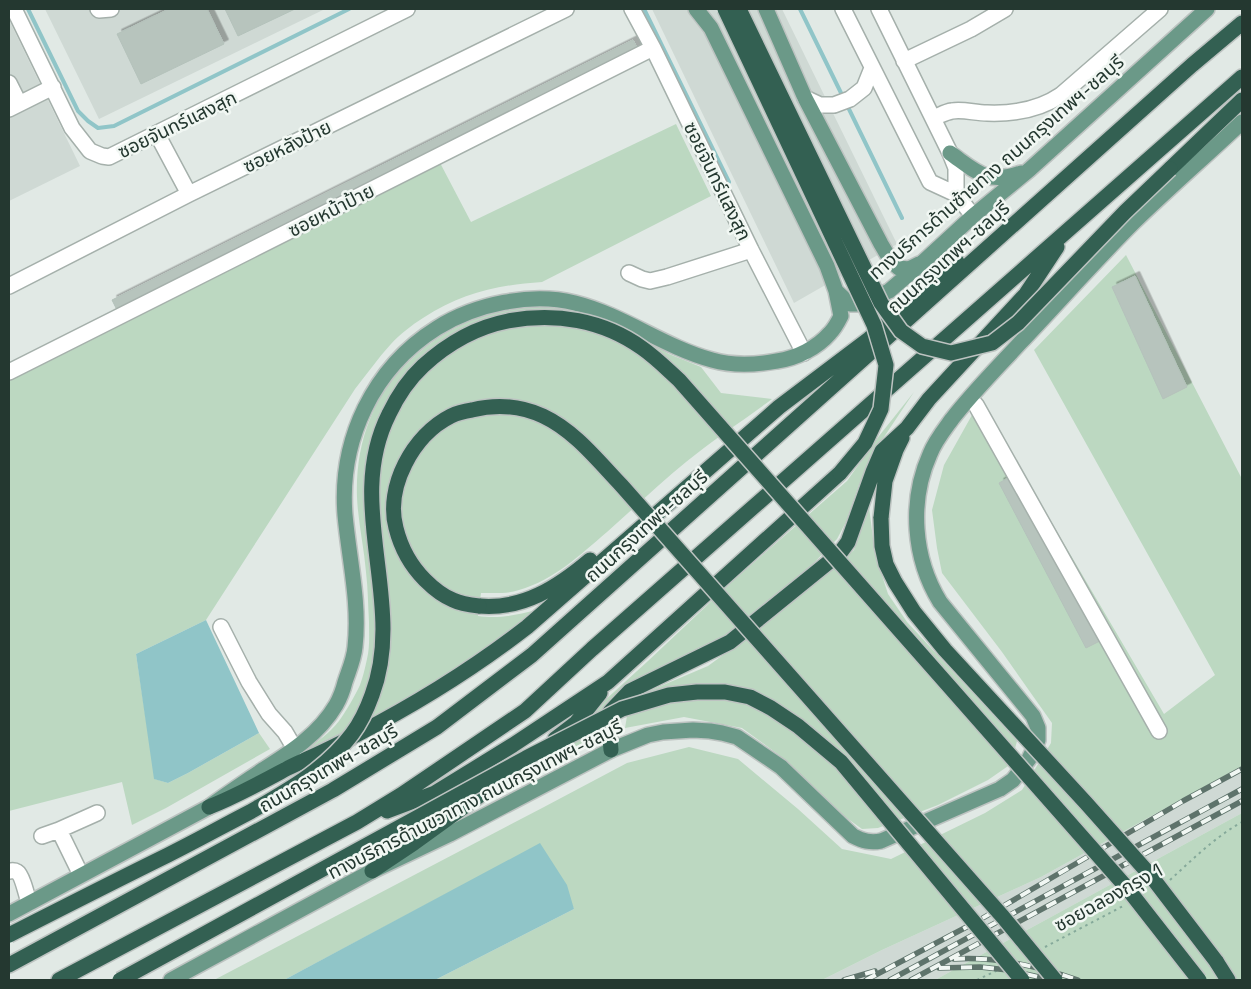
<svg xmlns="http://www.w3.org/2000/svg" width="1251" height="989" font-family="'Space Grotesk','Noto Sans Thai',sans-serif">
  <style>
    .built { fill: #cfd9d4 }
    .green { fill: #bcd8c1 }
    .water { fill: #90c5c8 }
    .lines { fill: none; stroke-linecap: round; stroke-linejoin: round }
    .stream { stroke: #90c5c8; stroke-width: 4 }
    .building { fill: #b7c4bd; stroke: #b4c2bb; filter: url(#shadow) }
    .minor-casing { stroke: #a5b0ab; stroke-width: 18 }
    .major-casing { stroke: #bdc3c1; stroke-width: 18 }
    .highway-casing { stroke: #bdc3c1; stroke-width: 18 }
    .path { stroke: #85a99a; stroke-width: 2; stroke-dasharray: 2.5 4; stroke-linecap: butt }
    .minor { stroke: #fff; stroke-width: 15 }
    .major { stroke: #6b9988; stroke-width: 15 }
    .highway { stroke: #336052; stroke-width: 15 }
    .rail-casing { stroke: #5e736b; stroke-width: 5.5 }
    .rail { stroke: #f1f7f3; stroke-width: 4; stroke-dasharray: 11; stroke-linecap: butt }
    .highway-bridge-casing { stroke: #bdc3c1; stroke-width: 18; stroke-linecap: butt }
    .highway-bridge { stroke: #336052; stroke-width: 15 }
    .labels { text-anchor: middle; stroke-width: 5; stroke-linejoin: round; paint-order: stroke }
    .street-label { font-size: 19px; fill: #243830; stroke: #f1f7f3 }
  </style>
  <defs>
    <filter id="shadow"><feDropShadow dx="4.5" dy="-4.5" stdDeviation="0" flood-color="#0004"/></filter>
  </defs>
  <rect width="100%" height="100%" fill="#e1e9e5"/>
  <path class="built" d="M 45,9 L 325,9 L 99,119 Z
    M 652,9 L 782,9 L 897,244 L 794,303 Z
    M 9,20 L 80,166 L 9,201 Z
    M 1242,766 L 1242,813 L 935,980 L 822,980 L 882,950 L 1041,877 Z"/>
  <path class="green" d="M 676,124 L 711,196 L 542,282 C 497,285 462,293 423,318 C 412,325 400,334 391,344 C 378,358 367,374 355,389 L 206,620 L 136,654 L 155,779 L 168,783 L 188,773 L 259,733 L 270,749 L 166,808 L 132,825 L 122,782 L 9,811 L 9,374 L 438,159 L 471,222 Z
    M 1126,255 L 1242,479 L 1242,766 L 1041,877 L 882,950 L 822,980 L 435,980 L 574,909 L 540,844 L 284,980 L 214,980 L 544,807 L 627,763 L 689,747 L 738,759 L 798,809 L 842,849 L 891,859 L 985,813 L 1022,790 L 1051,743 L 1052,723 L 1002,652 L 942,573 L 937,548 L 932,510 L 944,465 L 972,415 L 982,404 L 1164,714 L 1215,675 L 1034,350 Z
    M 548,306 L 571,309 L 591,315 L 642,338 L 669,354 L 701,367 L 721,393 L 772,399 C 744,420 714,439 686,462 C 659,484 633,509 607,532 C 580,555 554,580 519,590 C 507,594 494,593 481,593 L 478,616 C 500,619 515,615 537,610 C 497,641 457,669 414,695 C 378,716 341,733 305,751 C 316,742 330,733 339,721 C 345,713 356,694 360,685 C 363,677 365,668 367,659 C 370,647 369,634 369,622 C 368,605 368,589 366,572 C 364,547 358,522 357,497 C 356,471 360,443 370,419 C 389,369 441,327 492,313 C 510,308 529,307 548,306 Z
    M 914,392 L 882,440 L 859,485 L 846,522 L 837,539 L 806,571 L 725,637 L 620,691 L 590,744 L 512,785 L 648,661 L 735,579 L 847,481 L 879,436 Z
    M 869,507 L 875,554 L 888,594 L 907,622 L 1017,741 L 1011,764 L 988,780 L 938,805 L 878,828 L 862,829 L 837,811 L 779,755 L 742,728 L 684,717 L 625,728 L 627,716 L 642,694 L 708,666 L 771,620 L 854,550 Z
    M 1242,813 L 1242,980 L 935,980 Z"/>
  <path class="water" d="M 206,620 L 259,733 L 188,773 L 168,783 L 154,779 L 136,654 Z
    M 540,843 L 567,885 L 574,909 L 435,980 L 284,980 Z"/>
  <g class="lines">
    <path class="stream" d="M 28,9 L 78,111 L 88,121 L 98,128 L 114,126 L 349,9
      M 644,9 L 729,182
      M 800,9 L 843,97
      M 846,103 L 902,218"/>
  </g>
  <path class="building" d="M 169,9 L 207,9 L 224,44 L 141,84 L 117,34 Z
    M 225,9 L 295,9 L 238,36 Z
    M 633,40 L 638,49 L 117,310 L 112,300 Z
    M 1135,276 L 1187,387 L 1163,399 L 1112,287 Z
    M 1015,474 L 1102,640 L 1086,648 L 999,483 Z"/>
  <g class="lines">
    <defs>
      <path id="minor" d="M 14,9 L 72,128 L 90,151 L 102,156 L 109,157 L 407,9
        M 98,9 L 99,10 L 111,9
        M 632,9 L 653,48 L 751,250 L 804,353
        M 843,9 L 930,182 L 956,194
        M 879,9 L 950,153 L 956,168 L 956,194 L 973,216
        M 904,61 L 971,29 L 1005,9
        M 9,83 L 19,103
        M 805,98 L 820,105 L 834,105 L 850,99 L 864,88 L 872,68
        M 9,109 L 53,87
        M 933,118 C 939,116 945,112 952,111 C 963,109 975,113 987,113 C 1013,114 1039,110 1061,95 L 1160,9
        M 157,134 L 189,194
        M 629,273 L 642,279 L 650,281 L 667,277 L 751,250
        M 9,286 L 189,194 L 566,9
        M 9,372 L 653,48
        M 976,405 L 1159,731
        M 221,627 L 249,682 L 269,714 L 285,732 L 295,749
        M 59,830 L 81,875
        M 42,836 L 59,830 L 97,813
        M 9,871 C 12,871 14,870 17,872 C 22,875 27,896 29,903"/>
      <path id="major" d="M 766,9 L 805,98 L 881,244 L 891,261 L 899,268 L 909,269 L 919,264
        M 950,153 C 977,172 987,185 1021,173
        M 836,291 L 850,304 L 860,304 L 889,291 L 923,262 L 973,216 L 1029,170 L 1207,9
        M 9,914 L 209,807 C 227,794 245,782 264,769 C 291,752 319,734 336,705 C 340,698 343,690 345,682 C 349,670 354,659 355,647 C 360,603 349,559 345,515 C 339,440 373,368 437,328 C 475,304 531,292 575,303 C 623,315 664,347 712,360 C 733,366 755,365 777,361 C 797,358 817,348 830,333 C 835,328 838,322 841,316 L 836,291 L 827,266 L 711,28 L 696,9
        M 171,980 L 372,871 L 450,834 L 611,750 L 648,735 L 663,732 L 693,730 L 710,731 L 722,733 L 737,737 L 781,767 L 853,836 C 863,841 870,843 881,841 L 1000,789 L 1013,780 L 1029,759 L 1038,740 L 1038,728 L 1033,716 L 940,602 C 913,558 909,501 930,454 C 935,441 944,430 952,419 C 973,392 997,368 1020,343 C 1058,303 1095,261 1134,222 C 1169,188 1206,156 1242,122"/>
      <path id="highway" d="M 1170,169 L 1242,100
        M 881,518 L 885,481 L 896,450 L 902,438
        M 479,606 C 523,610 558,587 590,560
        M 555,739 L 576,723 L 600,693
        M 611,750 L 609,727 L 610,712 L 630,691 L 730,642 L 840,553 L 848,542 L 873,472 L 882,451 L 907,428 L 929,399 L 1026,294 L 1057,247
        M 209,807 C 237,796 262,782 288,768 C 311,757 334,747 356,735 C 416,704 474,668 527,627 L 779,407 L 869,339 L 957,262
        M 387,811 L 435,793 L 513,745 L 608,682 L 840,473
        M 372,871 L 414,843 L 519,767
        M 1216,961 L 1228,980
        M 9,965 L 333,790 L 437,727 L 532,655 L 1192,65 L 1242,23
        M 59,980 L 357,822 L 401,795 L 525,711 L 592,649 L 1242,77"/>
    </defs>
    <use href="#minor" class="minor-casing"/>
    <use href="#major" class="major-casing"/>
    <use href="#highway" class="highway-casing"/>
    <path class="path" d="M 1170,880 C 1193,859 1215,837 1242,822
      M 1045,947 L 1125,905
      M 977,980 L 998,970"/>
    <use href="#minor" class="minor"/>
    <use href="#major" class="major"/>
    <use href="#highway" class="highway"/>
    <defs>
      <path id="rail" d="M 954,959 C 994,956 1040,967 1078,980
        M 939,968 L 980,967 L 1008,970 L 1052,980
        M 844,980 L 875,971
        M 866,980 L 976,922 L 1183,801 L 1242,769
        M 890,980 L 1242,789
        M 911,980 L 1242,801"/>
    </defs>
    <use href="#rail" class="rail-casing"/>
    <use href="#rail" class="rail"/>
    <defs>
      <path id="highway-bridge" d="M 725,9 L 874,325 L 886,365 L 881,409 L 865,443 L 840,473
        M 739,9 L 881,303 L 901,331 L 922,346 L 951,353 L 992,343 L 1018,323 L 1125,212 L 1170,169
        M 881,518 L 882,546 L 886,564 L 895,582 L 914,612 L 945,650 L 1086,803 L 1151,876 L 1216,961
        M 479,606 C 470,605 461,604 453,600 C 443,596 433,588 425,580 C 411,566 401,548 396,528 C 385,487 413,435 451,416 C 457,413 465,411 472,410 C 496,404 521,406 543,416 C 575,431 598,461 622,486 L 1003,917 L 1055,980
        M 9,935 C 62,908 115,881 168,855 C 196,841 223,826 250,812 C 288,790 325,770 352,734 C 361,722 367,709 372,695 C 407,603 343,505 389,414 C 398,395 408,380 423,366 C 447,344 477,327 508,321 C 555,312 603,320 642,348 C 655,357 667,369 679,380 L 1127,888 L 1199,980
        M 120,980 L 526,758 L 622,709 L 669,695 L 697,692 L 725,692 L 750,697 L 771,708 L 798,726 L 841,762 L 1022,980"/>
    </defs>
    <use href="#highway-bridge" class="highway-bridge-casing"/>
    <use href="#highway-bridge" class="highway-bridge"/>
  </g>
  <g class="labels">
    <g class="street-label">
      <text transform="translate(177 124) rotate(-26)" y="7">ซอยจันทร์แสงสุก</text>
      <text transform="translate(287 146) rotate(-26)" y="7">ซอยหลังป้าย</text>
      <text transform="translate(996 167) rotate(-41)" y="7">ทางบริการด้านซ้ายทาง ถนนกรุงเทพฯ-ชลบุรี</text>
      <text transform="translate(718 181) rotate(64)" y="7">ซอยจันทร์แสงสุก</text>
      <text transform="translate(331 210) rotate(-27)" y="7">ซอยหน้าป้าย</text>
      <text transform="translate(948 257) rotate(-42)" y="7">ถนนกรุงเทพฯ-ชลบุรี</text>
      <text transform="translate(646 526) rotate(-42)" y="7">ถนนกรุงเทพฯ-ชลบุรี</text>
      <text transform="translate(328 768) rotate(-30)" y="7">ถนนกรุงเทพฯ-ชลบุรี</text>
      <text transform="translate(475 799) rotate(-27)" y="7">ทางบริการด้านขวาทาง ถนนกรุงเทพฯ-ชลบุรี</text>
      <text transform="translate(1108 897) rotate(-29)" y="7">ซอยฉลองกรุง 1</text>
    </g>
  </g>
  <rect width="1251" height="989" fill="none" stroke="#243830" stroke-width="20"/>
</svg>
